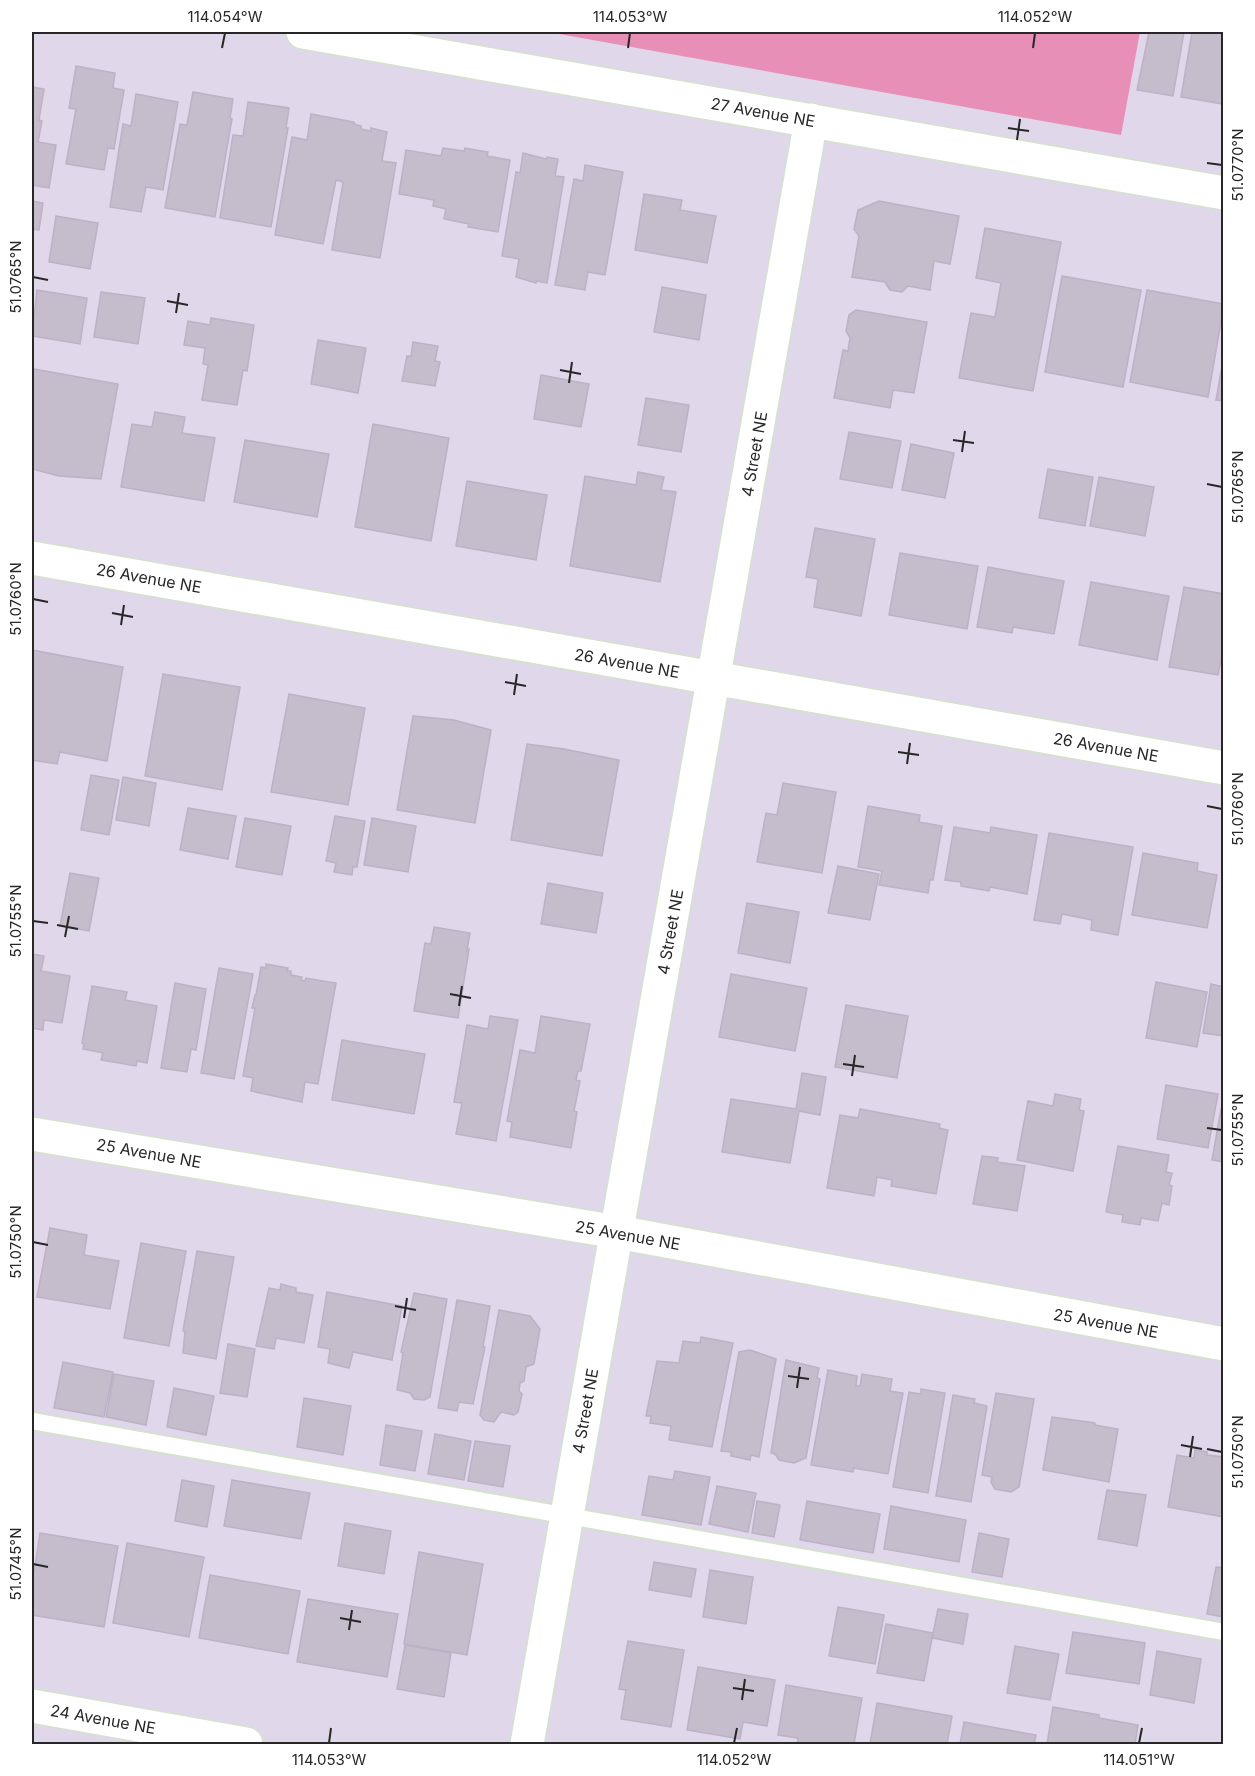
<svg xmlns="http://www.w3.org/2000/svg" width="1255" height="1776" font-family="Inter,sans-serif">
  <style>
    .green { fill: #e78fb7 }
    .building { fill: #c5bccc; stroke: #bcb1c6; stroke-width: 1.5 }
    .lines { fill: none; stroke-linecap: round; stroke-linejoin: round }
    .lane-casing { stroke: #d3e2cc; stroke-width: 20 }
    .street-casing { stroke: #d3e2cc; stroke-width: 36 }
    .lane { stroke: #fff; stroke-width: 16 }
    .street { stroke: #fff; stroke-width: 33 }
    .ticks { fill: none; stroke: #272727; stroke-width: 2 }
    .labels { text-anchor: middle; stroke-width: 5; stroke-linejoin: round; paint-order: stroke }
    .street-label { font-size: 16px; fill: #272727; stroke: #fff }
    .neatline { fill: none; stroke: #272727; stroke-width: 2 }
    .ticks-label { font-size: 15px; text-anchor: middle; fill: #272727 }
  </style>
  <rect width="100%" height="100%" fill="#e0d7eb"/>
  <path class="green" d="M 548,32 L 1140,32 L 1121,135 Z"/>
  <path class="building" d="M 1149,32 L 1184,32 L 1173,96 L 1137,90 Z
    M 1192,32 L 1224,32 L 1223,104 L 1181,97 Z
    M 76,66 L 115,73 L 113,88 L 124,90 L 114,149 L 108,148 L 104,170 L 66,164 L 76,109 L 69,108 Z
    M 32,87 L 44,89 L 39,120 L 42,121 L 38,142 L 56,145 L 49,188 L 32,185 Z
    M 193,92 L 233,99 L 230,118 L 232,119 L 215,217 L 165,208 L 180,124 L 187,125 Z
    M 136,94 L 178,102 L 163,190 L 146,187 L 141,212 L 110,207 L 123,124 L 131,126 Z
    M 248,102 L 289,108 L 286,128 L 288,128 L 271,227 L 220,218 L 233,135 L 243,136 Z
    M 311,114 L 354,122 L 354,124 L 361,126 L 361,129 L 371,131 L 371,128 L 387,132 L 382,161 L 396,163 L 380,258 L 332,250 L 343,182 L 336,180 L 323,244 L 275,235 L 292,137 L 307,140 Z
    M 443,148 L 464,151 L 465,148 L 488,152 L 487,156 L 510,160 L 498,232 L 468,227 L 469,224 L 444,219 L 446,209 L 433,206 L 434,200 L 399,194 L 406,150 L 441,156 Z
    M 523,153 L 546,159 L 547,157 L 558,159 L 555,176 L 564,177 L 547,283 L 536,281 L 536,283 L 516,277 L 519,259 L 502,256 L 516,172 L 520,173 Z
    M 585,165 L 623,172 L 605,275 L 588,272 L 585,290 L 555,285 L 574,179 L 583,181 Z
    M 644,194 L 682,200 L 680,210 L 716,216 L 707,263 L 635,250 Z
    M 32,201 L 43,203 L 39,230 L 32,229 Z
    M 879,201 L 959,216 L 950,264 L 934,261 L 930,290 L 908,286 L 902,292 L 890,290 L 885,282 L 852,277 L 859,236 L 854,229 L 858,210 Z
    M 56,216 L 98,223 L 90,269 L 49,262 Z
    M 985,228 L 1061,242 L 1033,391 L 959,378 L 971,313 L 995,317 L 1001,283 L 976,278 Z
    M 1062,276 L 1141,290 L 1123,387 L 1045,372 Z
    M 662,287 L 706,295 L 699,340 L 654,332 Z
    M 37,290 L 87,298 L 80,344 L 32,336 Z
    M 1147,290 L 1224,304 L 1208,397 L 1130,382 Z
    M 101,292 L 145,298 L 138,344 L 94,337 Z
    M 856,310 L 927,322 L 914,393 L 893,390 L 890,408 L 834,398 L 843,350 L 848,351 L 850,338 L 846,331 L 849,315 Z
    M 211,318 L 254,325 L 247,371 L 243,370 L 237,405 L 202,400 L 208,365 L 203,364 L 205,348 L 184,345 L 188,321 L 210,325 Z
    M 318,340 L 366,348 L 358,393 L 311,384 Z
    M 413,342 L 438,346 L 435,361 L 440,362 L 435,386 L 402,381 L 407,356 L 411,356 Z
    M 1223,360 L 1224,360 L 1224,401 L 1216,400 Z
    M 34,369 L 118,384 L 101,479 L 59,476 L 32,469 L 32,384 Z
    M 541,375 L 589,384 L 581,427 L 534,419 Z
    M 646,398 L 689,405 L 681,452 L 638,445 Z
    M 155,412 L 185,417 L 182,433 L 215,438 L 204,501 L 121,487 L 132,424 L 152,427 Z
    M 373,424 L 449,438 L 431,541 L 355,527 Z
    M 849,432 L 901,441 L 892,488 L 840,479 Z
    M 245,440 L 329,454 L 317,517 L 234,502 Z
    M 911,444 L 954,453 L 945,498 L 902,490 Z
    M 1048,469 L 1093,477 L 1085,526 L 1039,518 Z
    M 638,472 L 664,477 L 661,490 L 676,492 L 660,582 L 570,566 L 585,476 L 636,485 Z
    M 1099,477 L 1154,487 L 1145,536 L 1090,526 Z
    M 467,481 L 547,495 L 536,560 L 456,546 Z
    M 815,528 L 875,539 L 861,616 L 814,607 L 818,579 L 806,577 Z
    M 900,553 L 978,566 L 967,629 L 889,615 Z
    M 988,567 L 1064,581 L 1054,634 L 1013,627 L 1012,633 L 977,627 Z
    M 1091,582 L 1169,596 L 1157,660 L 1079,645 Z
    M 1184,587 L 1224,594 L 1224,644 L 1218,675 L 1169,667 Z
    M 32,650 L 123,667 L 107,761 L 60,752 L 57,764 L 32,760 Z
    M 163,674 L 240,687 L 222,790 L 145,776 Z
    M 289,694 L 365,708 L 348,805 L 271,792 Z
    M 413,716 L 454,720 L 491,730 L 475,823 L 397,810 Z
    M 527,744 L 564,749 L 619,760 L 602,856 L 511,840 Z
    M 91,775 L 119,780 L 109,835 L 81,830 Z
    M 123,777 L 156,783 L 149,826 L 116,820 Z
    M 783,783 L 836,792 L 822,873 L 757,862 L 766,813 L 777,815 Z
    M 868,806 L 920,815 L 919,822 L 942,826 L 933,880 L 930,880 L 928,893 L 879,885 L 882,871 L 858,867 Z
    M 188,808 L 236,816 L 228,859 L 180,850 Z
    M 335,816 L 365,821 L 357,867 L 353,867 L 352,875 L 334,872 L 336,863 L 326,861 Z
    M 245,818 L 291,826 L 282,875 L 236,867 Z
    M 372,818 L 416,826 L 408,872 L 364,865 Z
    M 954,827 L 990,833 L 991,827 L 1037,835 L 1027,894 L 990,887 L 989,891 L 961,886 L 961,882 L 945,880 Z
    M 1049,833 L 1133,847 L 1118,935 L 1091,930 L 1092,920 L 1062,914 L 1060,924 L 1034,920 Z
    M 1143,853 L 1198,863 L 1197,871 L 1217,875 L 1207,928 L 1132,915 Z
    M 838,866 L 879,874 L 870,920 L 828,913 Z
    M 70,873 L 99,878 L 89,931 L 60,926 Z
    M 548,883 L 603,893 L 596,933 L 541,924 Z
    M 747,903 L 799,912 L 790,963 L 738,953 Z
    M 434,927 L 470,933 L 467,950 L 469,949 L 458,1018 L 414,1011 L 425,943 L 431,944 Z
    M 32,954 L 44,956 L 41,971 L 70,976 L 62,1023 L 44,1020 L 43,1030 L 32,1028 Z
    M 266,964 L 288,968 L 287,971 L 291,971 L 291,975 L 302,977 L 301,980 L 305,981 L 306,978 L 336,983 L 318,1084 L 305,1082 L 302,1102 L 251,1091 L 253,1078 L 243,1076 L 255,1008 L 252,1008 L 255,995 L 256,995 L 261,967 L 266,968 Z
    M 219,968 L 253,974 L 234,1079 L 201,1073 Z
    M 731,974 L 807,988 L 795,1051 L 719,1037 Z
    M 1156,982 L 1207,992 L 1197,1047 L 1146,1038 Z
    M 175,983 L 206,989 L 196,1050 L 191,1049 L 187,1072 L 161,1068 Z
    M 1211,984 L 1224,987 L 1224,1036 L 1203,1033 Z
    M 92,986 L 127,992 L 125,1000 L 157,1006 L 147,1063 L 137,1061 L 136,1066 L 101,1060 L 103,1053 L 83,1049 L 84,1044 L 82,1043 Z
    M 846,1005 L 908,1016 L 897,1078 L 835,1067 Z
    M 490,1016 L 518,1020 L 496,1141 L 456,1134 L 462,1103 L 454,1102 L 467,1025 L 488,1029 Z
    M 541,1016 L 590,1024 L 581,1071 L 578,1071 L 576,1080 L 580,1081 L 574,1111 L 577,1112 L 571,1148 L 510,1137 L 512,1122 L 507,1121 L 520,1050 L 535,1053 Z
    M 342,1040 L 425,1054 L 414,1114 L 332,1100 Z
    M 802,1073 L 826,1077 L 820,1115 L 799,1111 L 790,1163 L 722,1152 L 731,1099 L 796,1109 Z
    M 1166,1085 L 1218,1094 L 1208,1148 L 1157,1139 Z
    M 1055,1094 L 1081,1099 L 1079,1110 L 1084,1111 L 1073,1171 L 1017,1160 L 1028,1101 L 1053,1106 Z
    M 860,1109 L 940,1124 L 939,1128 L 948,1130 L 936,1194 L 891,1186 L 892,1180 L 877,1177 L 874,1196 L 827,1188 L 840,1115 L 858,1118 Z
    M 1221,1109 L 1224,1110 L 1224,1162 L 1212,1160 Z
    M 1118,1146 L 1169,1155 L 1166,1172 L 1172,1173 L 1169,1185 L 1172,1186 L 1169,1205 L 1162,1203 L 1158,1221 L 1141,1218 L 1140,1225 L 1122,1222 L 1123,1215 L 1106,1212 Z
    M 982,1156 L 998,1158 L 997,1162 L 1025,1166 L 1017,1211 L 973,1204 Z
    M 50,1228 L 87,1235 L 84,1255 L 119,1261 L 110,1309 L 37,1297 Z
    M 141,1243 L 186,1251 L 169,1346 L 124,1338 Z
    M 197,1251 L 234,1257 L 216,1359 L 183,1353 L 185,1331 L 183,1331 Z
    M 281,1284 L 296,1288 L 296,1292 L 313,1295 L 304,1343 L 276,1338 L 274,1349 L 256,1346 L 269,1288 L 280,1290 Z
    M 327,1292 L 402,1306 L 392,1360 L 353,1352 L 349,1368 L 328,1363 L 330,1349 L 318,1347 Z
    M 414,1293 L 447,1299 L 430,1397 L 424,1400 L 414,1399 L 410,1393 L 397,1390 L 403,1353 L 401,1352 Z
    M 457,1300 L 490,1306 L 483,1347 L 485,1347 L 473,1404 L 459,1402 L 457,1411 L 438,1408 Z
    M 499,1310 L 530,1316 L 540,1329 L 534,1364 L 526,1367 L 524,1381 L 520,1383 L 519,1391 L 522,1394 L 518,1412 L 514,1415 L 501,1412 L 494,1422 L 484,1420 L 480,1415 Z
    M 701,1337 L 733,1343 L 712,1447 L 669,1440 L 671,1426 L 650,1423 L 651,1416 L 646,1416 L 657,1361 L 679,1363 L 683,1341 L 700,1343 Z
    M 228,1344 L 255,1349 L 247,1397 L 220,1393 Z
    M 750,1350 L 776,1359 L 759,1457 L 751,1455 L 750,1460 L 731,1456 L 731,1452 L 721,1451 L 739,1352 Z
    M 786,1360 L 819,1368 L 817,1378 L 820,1379 L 806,1458 L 794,1463 L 779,1460 L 775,1454 L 771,1453 Z
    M 63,1362 L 113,1372 L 104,1417 L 54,1408 Z
    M 828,1370 L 857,1376 L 856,1386 L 860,1386 L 862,1374 L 892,1379 L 890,1391 L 903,1393 L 888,1474 L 854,1468 L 853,1472 L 811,1465 Z
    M 114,1374 L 154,1381 L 146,1425 L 106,1417 Z
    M 174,1388 L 214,1396 L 206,1435 L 167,1427 Z
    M 921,1389 L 945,1393 L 928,1493 L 893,1487 L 909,1392 L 921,1394 Z
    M 996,1393 L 1034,1399 L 1019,1487 L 1011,1492 L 995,1489 L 991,1482 L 992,1477 L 982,1475 Z
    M 953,1395 L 975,1399 L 974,1403 L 987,1406 L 971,1502 L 936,1496 Z
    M 304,1398 L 351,1406 L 343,1455 L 297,1447 Z
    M 1052,1417 L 1095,1423 L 1095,1425 L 1118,1429 L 1109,1482 L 1043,1470 Z
    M 386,1425 L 422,1431 L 415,1471 L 380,1465 Z
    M 435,1434 L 471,1441 L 464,1480 L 428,1474 Z
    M 475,1441 L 510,1446 L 503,1487 L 468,1481 Z
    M 1195,1450 L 1207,1452 L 1207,1455 L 1224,1457 L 1224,1517 L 1168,1507 L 1177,1455 L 1194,1458 Z
    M 675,1471 L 710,1477 L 701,1525 L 642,1515 L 649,1476 L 673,1480 Z
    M 182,1480 L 214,1486 L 207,1527 L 175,1521 Z
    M 232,1480 L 310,1493 L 301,1539 L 224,1526 Z
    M 717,1486 L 756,1493 L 748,1532 L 709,1524 Z
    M 1107,1490 L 1146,1495 L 1137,1546 L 1098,1539 Z
    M 757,1501 L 780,1505 L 774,1537 L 752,1533 Z
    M 807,1501 L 880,1514 L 873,1553 L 800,1540 Z
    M 891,1506 L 966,1520 L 959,1562 L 884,1549 Z
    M 345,1523 L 391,1531 L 384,1574 L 338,1566 Z
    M 40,1533 L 118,1546 L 104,1627 L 32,1615 L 32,1586 Z
    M 979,1533 L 1009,1539 L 1002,1577 L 972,1572 Z
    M 127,1543 L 204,1557 L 189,1637 L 113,1623 Z
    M 419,1552 L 483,1564 L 467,1655 L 404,1644 Z
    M 654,1562 L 696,1569 L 691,1597 L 649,1590 Z
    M 1216,1567 L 1224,1568 L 1224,1617 L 1207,1614 Z
    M 710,1570 L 753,1577 L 746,1624 L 703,1617 Z
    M 210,1575 L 300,1591 L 288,1654 L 199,1638 Z
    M 308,1599 L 398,1614 L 387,1677 L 297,1662 Z
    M 838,1607 L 884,1615 L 875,1664 L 829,1656 Z
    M 938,1609 L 968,1614 L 963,1644 L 932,1638 Z
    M 886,1624 L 933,1633 L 924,1681 L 877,1673 Z
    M 1073,1632 L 1145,1643 L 1139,1684 L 1066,1673 Z
    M 628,1641 L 684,1650 L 671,1727 L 621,1719 L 626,1690 L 619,1689 Z
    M 405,1645 L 451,1653 L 444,1697 L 397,1689 Z
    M 1015,1646 L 1059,1654 L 1050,1700 L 1007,1693 Z
    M 1157,1651 L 1201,1659 L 1194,1703 L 1150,1695 Z
    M 698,1667 L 775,1680 L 767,1726 L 743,1722 L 740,1739 L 687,1730 Z
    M 786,1685 L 862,1698 L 854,1744 L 797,1744 L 798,1738 L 778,1735 Z
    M 877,1703 L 952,1716 L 947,1744 L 870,1744 Z
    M 1053,1707 L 1099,1715 L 1099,1718 L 1138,1725 L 1135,1744 L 1047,1744 Z
    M 964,1722 L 1036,1735 L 1034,1744 L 960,1744 Z"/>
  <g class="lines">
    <defs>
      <path id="lane" d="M 32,1421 L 1224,1632"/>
      <path id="street" d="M 303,32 L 1224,193
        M 32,558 L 1224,768
        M 32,1134 L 617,1232 L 1224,1344
        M 32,1706 L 246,1744
        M 527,1744 L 811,120"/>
    </defs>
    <use href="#lane" class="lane-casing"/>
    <use href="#street" class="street-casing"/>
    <use href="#lane" class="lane"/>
    <use href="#street" class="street"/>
  </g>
  <path class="ticks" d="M 222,48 L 225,33M 628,48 L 630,33M 1033,48 L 1035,33M 1008,128 L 1029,131M 1017,140 L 1020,119M 1207,163 L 1222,165M 33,277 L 48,280M 167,301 L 188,305M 176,313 L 179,293M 560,370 L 581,374M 569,383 L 572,362M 953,440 L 974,443M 962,452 L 965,431M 1207,484 L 1222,487M 33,599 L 48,602M 112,613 L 133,617M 121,625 L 124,605M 505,682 L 526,686M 514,695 L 517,674M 898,752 L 919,755M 907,764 L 910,743M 1207,806 L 1222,809M 33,921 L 48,923M 57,925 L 78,929M 65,937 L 69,916M 450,994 L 471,998M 459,1006 L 462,986M 843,1064 L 864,1067M 852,1076 L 855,1055M 1207,1128 L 1222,1130M 33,1242 L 48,1245M 395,1306 L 416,1310M 404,1318 L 407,1298M 788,1376 L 809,1379M 797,1388 L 800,1367M 1181,1445 L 1202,1449M 1207,1449 L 1222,1452M 1190,1457 L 1193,1436M 33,1564 L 48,1567M 340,1618 L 361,1622M 349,1630 L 352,1610M 733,1688 L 754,1691M 742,1700 L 745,1679M 329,1743 L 331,1728M 734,1743 L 737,1728M 1139,1743 L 1142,1728"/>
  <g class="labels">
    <g class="street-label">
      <text transform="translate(763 112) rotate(10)" y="6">27 Avenue NE</text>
      <text transform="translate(754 454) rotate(-80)" y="6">4 Street NE</text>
      <text transform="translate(149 578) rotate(10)" y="6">26 Avenue NE</text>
      <text transform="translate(627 663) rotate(10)" y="6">26 Avenue NE</text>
      <text transform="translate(1106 747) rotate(10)" y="6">26 Avenue NE</text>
      <text transform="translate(670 932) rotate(-80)" y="6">4 Street NE</text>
      <text transform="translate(149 1153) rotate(10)" y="6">25 Avenue NE</text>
      <text transform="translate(628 1235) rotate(10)" y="6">25 Avenue NE</text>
      <text transform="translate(1106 1323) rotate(10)" y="6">25 Avenue NE</text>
      <text transform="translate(585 1411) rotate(-80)" y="6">4 Street NE</text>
      <text transform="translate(103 1719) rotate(10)" y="6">24 Avenue NE</text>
    </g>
  </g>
  <rect width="1255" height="1776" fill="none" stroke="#ffffff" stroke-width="66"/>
  <rect x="33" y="33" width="1189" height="1710" class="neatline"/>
  <g class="ticks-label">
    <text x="225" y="22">114.054°W</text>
    <text x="630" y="22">114.053°W</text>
    <text x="1035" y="22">114.052°W</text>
    <text transform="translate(1238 165) rotate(-90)" y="5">51.0770°N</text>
    <text transform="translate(16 277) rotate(-90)" y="5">51.0765°N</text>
    <text transform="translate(1238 487) rotate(-90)" y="5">51.0765°N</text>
    <text transform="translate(16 599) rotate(-90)" y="5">51.0760°N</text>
    <text transform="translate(1238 809) rotate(-90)" y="5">51.0760°N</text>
    <text transform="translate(16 921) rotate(-90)" y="5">51.0755°N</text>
    <text transform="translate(1238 1130) rotate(-90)" y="5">51.0755°N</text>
    <text transform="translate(16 1242) rotate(-90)" y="5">51.0750°N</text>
    <text transform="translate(1238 1452) rotate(-90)" y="5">51.0750°N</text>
    <text transform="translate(16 1564) rotate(-90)" y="5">51.0745°N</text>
    <text x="329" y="1765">114.053°W</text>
    <text x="734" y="1765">114.052°W</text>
    <text x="1139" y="1765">114.051°W</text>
  </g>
</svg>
